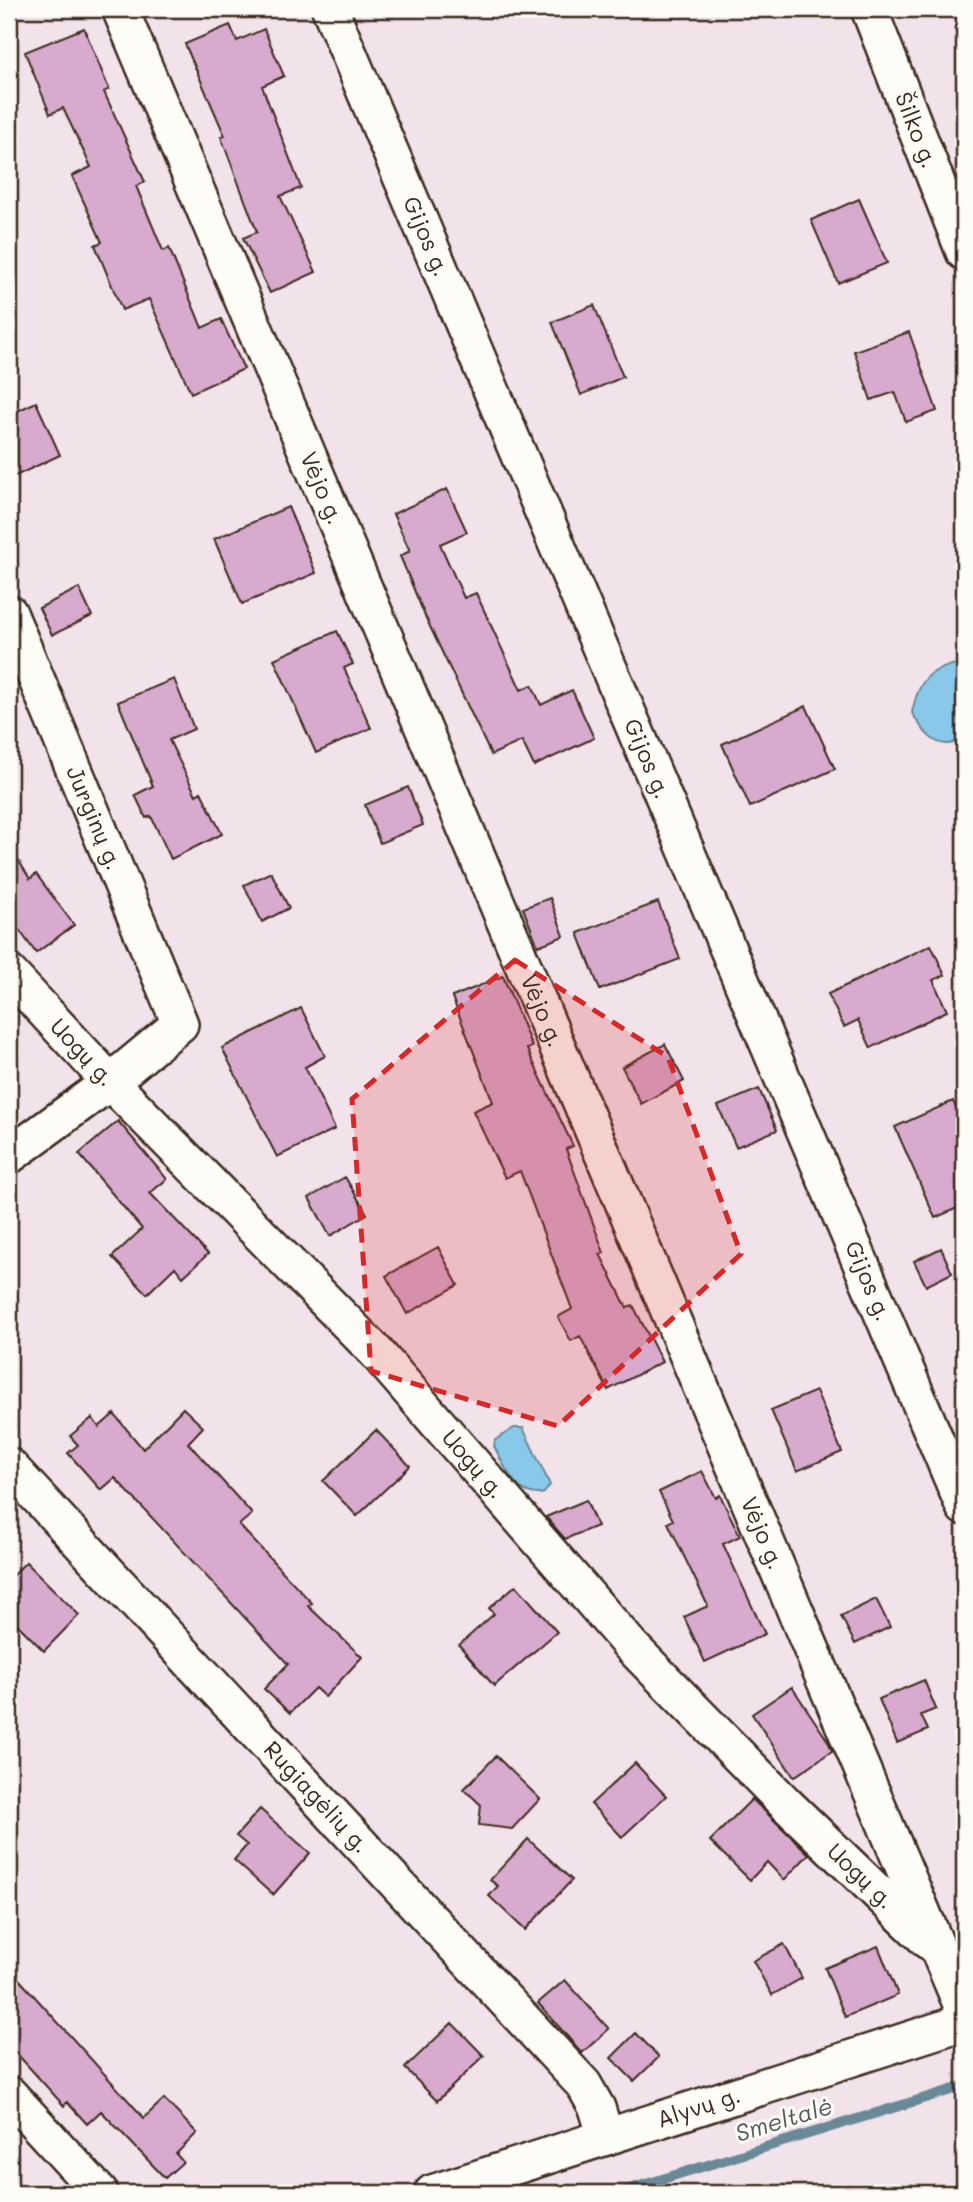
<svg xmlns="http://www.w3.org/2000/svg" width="973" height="2202" font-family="Mali,sans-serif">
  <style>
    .water { fill: #88c9e9; stroke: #698998; stroke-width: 2 }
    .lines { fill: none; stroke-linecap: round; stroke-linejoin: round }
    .stream { stroke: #698998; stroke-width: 10 }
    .building { fill: #d8aacd; stroke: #3b2a1e; stroke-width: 2 }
    .street-casing { stroke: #3b2a1e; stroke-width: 40 }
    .street { stroke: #fdfcf7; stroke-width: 35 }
    .marked { fill: #d62828; fill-opacity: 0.2; stroke: #d62828; stroke-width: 5; stroke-dasharray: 14 9; stroke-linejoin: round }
    .labels { text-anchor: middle; stroke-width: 6; stroke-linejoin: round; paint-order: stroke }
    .street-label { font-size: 23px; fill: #3b2a1e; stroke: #fdfcf7 }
    .water-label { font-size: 24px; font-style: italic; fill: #525a5b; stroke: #fdfcf7 }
  </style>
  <rect width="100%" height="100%" fill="#f2e3ea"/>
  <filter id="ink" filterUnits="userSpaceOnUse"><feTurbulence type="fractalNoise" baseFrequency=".0143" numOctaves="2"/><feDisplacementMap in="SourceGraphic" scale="14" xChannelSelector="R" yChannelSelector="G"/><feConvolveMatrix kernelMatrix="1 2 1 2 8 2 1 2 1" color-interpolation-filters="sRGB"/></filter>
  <g filter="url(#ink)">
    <path class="water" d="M 964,662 L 964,739 C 959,741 952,744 947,744 C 930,744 920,725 912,713 C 919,677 930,669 964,662 Z
      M 514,1428 L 523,1428 L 550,1485 L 544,1493 C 516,1500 504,1465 494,1446 L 495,1440 Z"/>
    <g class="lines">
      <path class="stream" d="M 617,2193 L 964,2086"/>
    </g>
    <path class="building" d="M 230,25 L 237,41 L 264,29 L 284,76 L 262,86 L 301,188 L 280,196 L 316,272 L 270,293 L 243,238 L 257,232 L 221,137 L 225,136 L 185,44 Z
      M 84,28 L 109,89 L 104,92 L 145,182 L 136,186 L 163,251 L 169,248 L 202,328 L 221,319 L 244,369 L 191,393 L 149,299 L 122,310 L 95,245 L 102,242 L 72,176 L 91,167 L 63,108 L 50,114 L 25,52 Z
      M 859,199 L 887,263 L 838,283 L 811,220 Z
      M 594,305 L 623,377 L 581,395 L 552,322 Z
      M 909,332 L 937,411 L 906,422 L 895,392 L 871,400 L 854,351 Z
      M 36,402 L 60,455 L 9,479 L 9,415 Z
      M 447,489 L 467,532 L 440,544 L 464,598 L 476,593 L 521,690 L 532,685 L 541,705 L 572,690 L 594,738 L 534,766 L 522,741 L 491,755 L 425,616 L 400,556 L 410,551 L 393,514 Z
      M 288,507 L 316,573 L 242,604 L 214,539 Z
      M 79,588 L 92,616 L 52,635 L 39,608 Z
      M 337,631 L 353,664 L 344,668 L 371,728 L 316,753 L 274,659 Z
      M 174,679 L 194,729 L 169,740 L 196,795 L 201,792 L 222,834 L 171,859 L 151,816 L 146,818 L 135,795 L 153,786 L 118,702 Z
      M 806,706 L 835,769 L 750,807 L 722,744 Z
      M 408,787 L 423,825 L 380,843 L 365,805 Z
      M 9,845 L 30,879 L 36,874 L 74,925 L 36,953 L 9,916 Z
      M 271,872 L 289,908 L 262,922 L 244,885 Z
      M 550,898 L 564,936 L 538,946 L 523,908 Z
      M 658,902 L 680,959 L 600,990 L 578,933 Z
      M 931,945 L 945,975 L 933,980 L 947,1011 L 871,1048 L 858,1020 L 844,1027 L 828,994 Z
      M 503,976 L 532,1047 L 527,1049 L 573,1146 L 566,1149 L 604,1253 L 600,1254 L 627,1308 L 633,1305 L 662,1362 L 608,1390 L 580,1336 L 571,1341 L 558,1317 L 572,1309 L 520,1171 L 505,1178 L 473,1111 L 493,1102 L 452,997 Z
      M 301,1008 L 325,1056 L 305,1067 L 335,1129 L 277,1157 L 222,1048 Z
      M 665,1044 L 684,1081 L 641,1104 L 622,1067 Z
      M 759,1089 L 777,1130 L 736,1147 L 718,1106 Z
      M 953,1101 L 964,1125 L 964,1205 L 935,1218 L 895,1127 Z
      M 118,1121 L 167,1179 L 150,1193 L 208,1254 L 183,1277 L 175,1267 L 147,1294 L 112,1257 L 142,1229 L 79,1154 Z
      M 345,1177 L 367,1214 L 330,1236 L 309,1198 Z
      M 438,1247 L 458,1285 L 407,1314 L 386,1276 Z
      M 941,1248 L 952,1273 L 926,1286 L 914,1261 Z
      M 816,1391 L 842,1452 L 797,1471 L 771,1410 Z
      M 183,1408 L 203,1427 L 188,1443 L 252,1514 L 239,1525 L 312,1603 L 308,1606 L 362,1657 L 325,1697 L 315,1688 L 290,1713 L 264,1689 L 288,1664 L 115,1478 L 101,1490 L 68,1453 L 78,1445 L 70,1436 L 92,1418 L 99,1427 L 114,1414 L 143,1449 Z
      M 376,1430 L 410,1466 L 357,1516 L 323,1481 Z
      M 702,1471 L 716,1498 L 720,1495 L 740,1536 L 723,1544 L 765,1634 L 705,1662 L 684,1617 L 708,1606 L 668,1523 L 673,1520 L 659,1492 Z
      M 586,1500 L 597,1526 L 565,1539 L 546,1517 Z
      M 26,1562 L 79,1615 L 44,1651 L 9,1616 L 9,1579 Z
      M 516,1585 L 557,1632 L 494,1686 L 459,1645 L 494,1614 L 489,1608 Z
      M 876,1599 L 890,1627 L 855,1644 L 841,1616 Z
      M 924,1680 L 936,1709 L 921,1715 L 928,1730 L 897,1743 L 879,1699 Z
      M 792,1687 L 828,1741 L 832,1751 L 794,1777 L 752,1714 Z
      M 496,1756 L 540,1799 L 512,1829 L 479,1825 L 481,1805 L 464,1789 Z
      M 635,1763 L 666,1796 L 622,1837 L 591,1804 Z
      M 752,1799 L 809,1854 L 784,1880 L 767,1862 L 750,1880 L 710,1841 Z
      M 260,1809 L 310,1853 L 273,1895 L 234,1860 L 247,1845 L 236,1836 Z
      M 528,1839 L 572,1880 L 525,1930 L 489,1896 L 498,1886 L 490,1880 Z
      M 784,1944 L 802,1978 L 772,1995 L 753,1961 Z
      M 878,1946 L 898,1995 L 845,2017 L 825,1968 Z
      M 9,1968 L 144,2118 L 164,2099 L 197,2133 L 176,2154 L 183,2162 L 165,2178 L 101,2111 L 87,2124 L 67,2102 L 64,2106 L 9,2045 Z
      M 565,1980 L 609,2029 L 582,2053 L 538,2003 Z
      M 452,2023 L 484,2056 L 437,2101 L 405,2068 Z
      M 636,2033 L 659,2057 L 634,2081 L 611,2058 Z"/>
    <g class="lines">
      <defs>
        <g id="street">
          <path id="s1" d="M 120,9 L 964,2011"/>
          <path id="s2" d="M 330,9 L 964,1507"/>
          <path id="s3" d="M 869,9 L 964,252"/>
          <path id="s4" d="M 9,613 L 180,1024 L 110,1082 L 9,1156"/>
          <path id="s5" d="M 9,973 L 110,1082 L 376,1352 L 631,1646 L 785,1803 L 928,1941"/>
          <path id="s6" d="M 9,1466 L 584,2085 L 597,2108 L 606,2137"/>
          <path d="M 9,2094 L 100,2193"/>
          <path id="s7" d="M 432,2193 L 964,2022"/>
        </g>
      </defs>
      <use href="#street" class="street-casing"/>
      <use href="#street" class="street"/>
    </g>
  </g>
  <path class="marked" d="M 515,960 L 668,1057 L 741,1254 L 558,1426 L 371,1371 L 352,1099 Z"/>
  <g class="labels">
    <g class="street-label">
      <text dy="8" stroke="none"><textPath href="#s3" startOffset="130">Šilko g.</textPath></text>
      <text dy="8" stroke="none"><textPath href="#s2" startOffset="247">Gijos g.</textPath></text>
      <text dy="8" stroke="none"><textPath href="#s1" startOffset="520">Vėjo g.</textPath></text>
      <text dy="8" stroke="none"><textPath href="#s2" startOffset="814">Gijos g.</textPath></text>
      <text dy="8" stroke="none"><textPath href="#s4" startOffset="222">Jurginų g.</textPath></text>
      <text dy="8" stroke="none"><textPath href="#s1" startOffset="1087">Vėjo g.</textPath></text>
      <text dy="8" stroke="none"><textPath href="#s5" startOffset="108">Uogų g.</textPath></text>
      <text dy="8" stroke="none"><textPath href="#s2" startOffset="1381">Gijos g.</textPath></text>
      <text dy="8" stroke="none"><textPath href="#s5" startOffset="676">Uogų g.</textPath></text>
      <text dy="8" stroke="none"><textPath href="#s1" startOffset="1654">Vėjo g.</textPath></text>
      <text dy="8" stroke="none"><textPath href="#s6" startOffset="452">Rugiagėlių g.</textPath></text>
      <text dy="8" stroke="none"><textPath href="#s5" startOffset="1242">Uogų g.</textPath></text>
      <text dy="8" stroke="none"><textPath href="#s7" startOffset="280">Alyvų g.</textPath></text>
    </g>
    <g class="water-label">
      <text transform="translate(784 2120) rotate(-17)" y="8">Smeltalė</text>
    </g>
  </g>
  <rect width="973" height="2202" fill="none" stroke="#fdfcf7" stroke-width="35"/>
  <rect x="18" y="18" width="938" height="2167" fill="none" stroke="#3b2a1e" stroke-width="2.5" filter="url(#ink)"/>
</svg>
